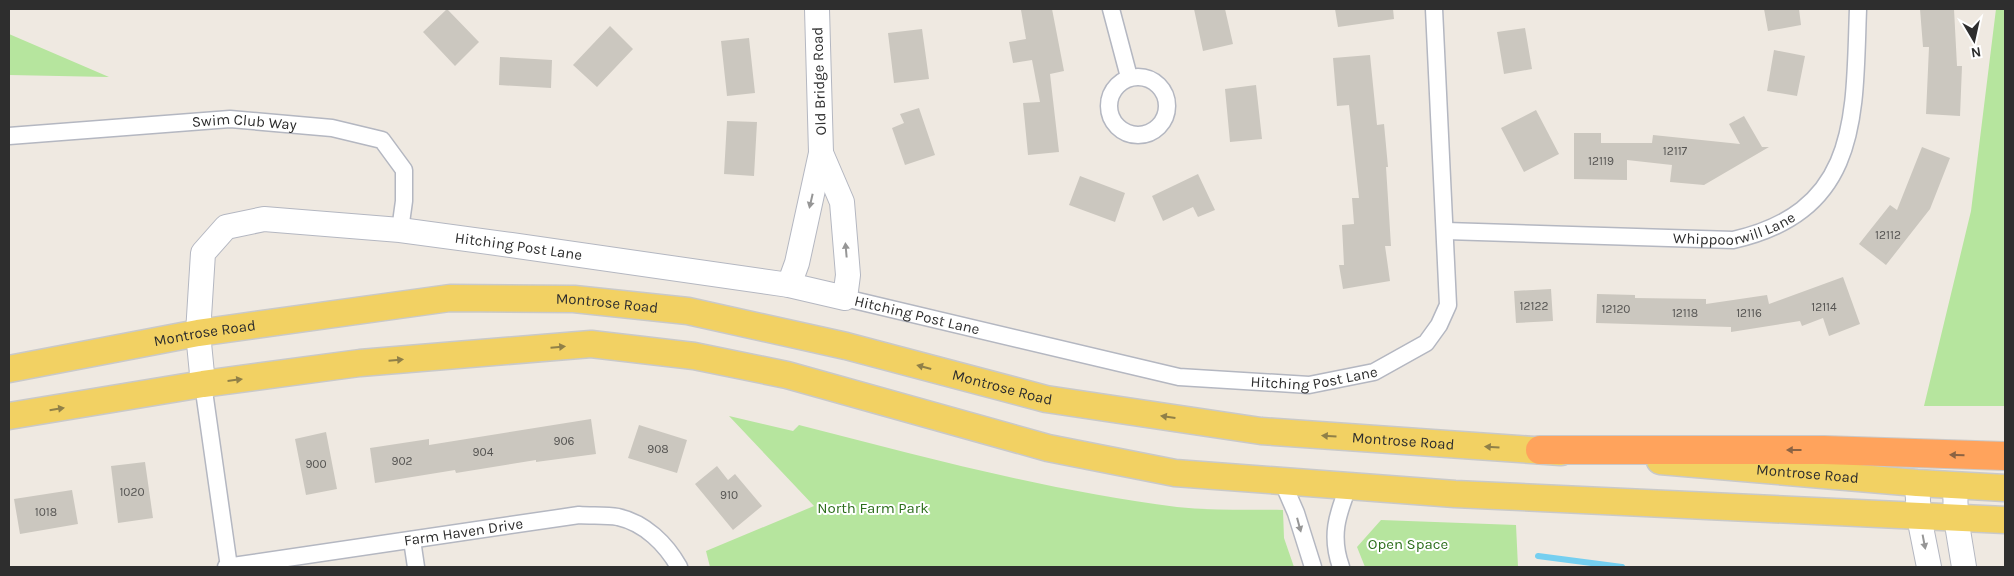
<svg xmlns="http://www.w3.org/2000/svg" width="2014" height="576" font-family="Karla,sans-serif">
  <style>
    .green { fill: #b6e59e }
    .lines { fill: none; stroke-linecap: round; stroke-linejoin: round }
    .stream { stroke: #75cff0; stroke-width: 6 }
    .building { fill: #cbc7bf }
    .street-casing { stroke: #b4b7c1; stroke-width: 19 }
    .secondary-casing { stroke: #b4b7c1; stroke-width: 26 }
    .primary-casing { stroke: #c9c9c9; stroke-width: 29 }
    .highway-casing { stroke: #c9c9c9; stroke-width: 30 }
    .street { stroke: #fff; stroke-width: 16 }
    .secondary { stroke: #fff; stroke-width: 24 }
    .primary { stroke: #f2d163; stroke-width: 26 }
    .highway { stroke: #ffa35c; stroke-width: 28 }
    .oneway { fill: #969696 }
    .oneway2 { fill: #908048 }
    .oneway3 { fill: #8c6343 }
    .labels { text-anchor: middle; stroke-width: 4; stroke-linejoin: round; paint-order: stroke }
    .number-label { font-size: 12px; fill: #555452 }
    .street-label { font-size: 15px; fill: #2e2e2e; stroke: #fff }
    .park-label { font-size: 15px; fill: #2c6e1b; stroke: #fff }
  </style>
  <rect width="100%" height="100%" fill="#efe9e1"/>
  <path class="green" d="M 1996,9 L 2005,9 L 2005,406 L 1924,406 L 1971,211 Z
    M 9,34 L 109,77 L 9,75 Z
    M 729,416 L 793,431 L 799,425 C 924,457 1049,491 1177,507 C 1212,511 1248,509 1283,510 L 1284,538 L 1294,567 L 710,567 L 706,551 L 814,506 Z
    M 1381,520 L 1516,525 L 1518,567 L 1365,567 L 1357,547 Z"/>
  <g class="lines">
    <path class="stream" d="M 1538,556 L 1622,567"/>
  </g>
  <path class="building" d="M 447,9 L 479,42 L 455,66 L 423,32 Z
    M 1030,9 L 1052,9 L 1064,71 L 1050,74 L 1059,152 L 1028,155 L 1023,103 L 1040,102 L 1032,60 L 1013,63 L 1009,42 L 1026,39 L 1021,10 Z
    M 1194,9 L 1225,9 L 1233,44 L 1203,51 Z
    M 1335,9 L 1393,9 L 1394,19 L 1338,27 Z
    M 1764,9 L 1799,9 L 1801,25 L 1768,31 Z
    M 1920,9 L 1954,9 L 1957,66 L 1962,66 L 1960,116 L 1926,114 L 1929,47 L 1923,47 Z
    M 610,26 L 633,49 L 597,87 L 573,65 Z
    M 1525,28 L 1532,69 L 1504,74 L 1497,32 Z
    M 922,29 L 929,79 L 894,83 L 888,33 Z
    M 749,38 L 755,93 L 727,96 L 721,41 Z
    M 1774,50 L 1805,56 L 1797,96 L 1767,91 Z
    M 1370,55 L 1377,125 L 1384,124 L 1388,167 L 1386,167 L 1391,246 L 1385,246 L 1390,281 L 1343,289 L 1339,265 L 1344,265 L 1342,225 L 1354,224 L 1352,198 L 1359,198 L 1349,105 L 1337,106 L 1333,58 Z
    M 500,57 L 552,60 L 551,88 L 499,85 Z
    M 1256,85 L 1262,139 L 1230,142 L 1225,89 Z
    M 919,108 L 935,155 L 905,165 L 892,128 L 904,123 L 900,114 Z
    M 1536,110 L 1559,154 L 1524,172 L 1501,128 Z
    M 1744,116 L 1762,147 L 1769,147 L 1704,185 L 1670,182 L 1672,165 L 1627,160 L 1627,180 L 1574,179 L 1574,133 L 1601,133 L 1601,143 L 1652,143 L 1653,135 L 1740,144 L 1729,124 Z
    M 727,121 L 757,122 L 754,176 L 724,174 Z
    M 1922,147 L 1950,158 L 1930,209 L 1886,265 L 1859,244 L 1890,205 L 1897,210 Z
    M 1198,174 L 1215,210 L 1198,217 L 1193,207 L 1163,221 L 1152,196 Z
    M 1080,176 L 1125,193 L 1115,222 L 1069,205 Z
    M 1843,277 L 1860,324 L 1829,336 L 1823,318 L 1802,326 L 1800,321 L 1731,332 L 1731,327 L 1596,323 L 1597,294 L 1635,295 L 1635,298 L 1706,299 L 1706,304 L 1767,295 L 1769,304 Z
    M 1551,289 L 1553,321 L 1516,323 L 1514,291 Z
    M 591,419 L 596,454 L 536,462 L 536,460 L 456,473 L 455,470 L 375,483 L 370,448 L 429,439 L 429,445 Z
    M 639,425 L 687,440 L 677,473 L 628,458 Z
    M 326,432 L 337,489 L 306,495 L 295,439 Z
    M 145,462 L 153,518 L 118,523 L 111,466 Z
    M 717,466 L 728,480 L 735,474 L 762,506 L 733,530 L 695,484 Z
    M 72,490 L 78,524 L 20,534 L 14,499 Z"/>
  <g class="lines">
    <defs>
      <g id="street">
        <path d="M 1111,9 L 1129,77"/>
        <circle cx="1138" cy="106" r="29"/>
        <path id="s1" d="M 9,136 L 230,119 L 332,128 L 382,140 L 404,170 L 404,201 L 400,230"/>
        <path id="s2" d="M 1446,231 L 1733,240 C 1861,211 1854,115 1858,9"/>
        <path id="s3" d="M 845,298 L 1179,377 L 1309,385 L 1374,372 L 1426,343 L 1439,325 L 1448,305 L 1434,9"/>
        <path d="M 203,384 L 229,567"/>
        <path d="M 1283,483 L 1296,513 L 1313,567"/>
        <path d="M 412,540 L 416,567"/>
        <path id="s4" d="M 226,567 L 579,515 C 591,516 606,515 618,517 C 645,523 666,544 679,567"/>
        <path d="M 1341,567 C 1330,536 1337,515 1349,485"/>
      </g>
      <g id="secondary">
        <path d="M 789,285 L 797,263 L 821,153 L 817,9"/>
        <path id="s5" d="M 203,384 L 198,333 L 203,253 L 226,227 L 264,219 L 400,230 L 511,245 L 789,285 L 845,298 L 848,275 L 842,202 L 821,153"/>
        <path d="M 1917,483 L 1919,517 L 1929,567"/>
        <path d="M 1955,486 L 1956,518 L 1964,567"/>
      </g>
      <g id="primary">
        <path id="s6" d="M 9,369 L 198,333 L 450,298 L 574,299 L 688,311 L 846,346 L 1046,399 L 1261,431 L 1561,452"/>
        <path d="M 9,416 L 203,384 L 360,363 L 591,344 L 694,356 L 787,375 L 1048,448 L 1175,473 L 1455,494 L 2005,520"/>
        <path id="s7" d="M 1660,461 L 1917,483 L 2005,488"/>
      </g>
      <path id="highway" d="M 1540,450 L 1824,450 L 2005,456"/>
    </defs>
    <use href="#street" class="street-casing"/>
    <use href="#secondary" class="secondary-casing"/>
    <use href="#primary" class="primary-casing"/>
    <use href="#highway" class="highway-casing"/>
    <use href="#street" class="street"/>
    <use href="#secondary" class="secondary"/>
    <use href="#primary" class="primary"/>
    <use href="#highway" class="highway"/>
  </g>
  <defs><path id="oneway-solid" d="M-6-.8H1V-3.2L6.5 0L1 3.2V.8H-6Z" transform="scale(1.25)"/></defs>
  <g class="oneway">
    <use href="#oneway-solid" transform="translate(811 201) rotate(103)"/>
    <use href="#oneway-solid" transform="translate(846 250) rotate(-95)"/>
    <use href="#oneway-solid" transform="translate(1299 525) rotate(75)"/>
    <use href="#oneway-solid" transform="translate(1924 542) rotate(79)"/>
  </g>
  <g class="oneway2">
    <use href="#oneway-solid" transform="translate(558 347) rotate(-5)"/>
    <use href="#oneway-solid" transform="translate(396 360) rotate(-5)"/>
    <use href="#oneway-solid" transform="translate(924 367) rotate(-165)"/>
    <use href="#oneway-solid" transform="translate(235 380) rotate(-7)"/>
    <use href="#oneway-solid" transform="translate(57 409) rotate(-9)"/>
    <use href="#oneway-solid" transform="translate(1168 417) rotate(-172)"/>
    <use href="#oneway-solid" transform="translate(1329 436) rotate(-176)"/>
    <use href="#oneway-solid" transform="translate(1492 447) rotate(-176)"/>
  </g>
  <g class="oneway3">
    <use href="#oneway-solid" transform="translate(1794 450) rotate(180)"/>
    <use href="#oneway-solid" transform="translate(1957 455) rotate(-178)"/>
  </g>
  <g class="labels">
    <g class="number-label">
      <text x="1675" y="155">12117</text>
      <text x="1601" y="165">12119</text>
      <text x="1888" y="239">12112</text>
      <text x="1534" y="310">12122</text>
      <text x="1824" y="311">12114</text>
      <text x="1616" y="313">12120</text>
      <text x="1685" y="317">12118</text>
      <text x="1749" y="317">12116</text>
      <text x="564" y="445">906</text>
      <text x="658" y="453">908</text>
      <text x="483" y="456">904</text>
      <text x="402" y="465">902</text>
      <text x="316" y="468">900</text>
      <text x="132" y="496">1020</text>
      <text x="729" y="499">910</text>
      <text x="46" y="516">1018</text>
    </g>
    <g class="street-label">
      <text transform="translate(819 81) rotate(-92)" y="5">Old Bridge Road</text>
      <text dy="5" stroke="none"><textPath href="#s1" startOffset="236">Swim Club Way</textPath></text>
      <text dy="5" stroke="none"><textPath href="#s2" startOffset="290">Whippoorwill Lane</textPath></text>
      <text dy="5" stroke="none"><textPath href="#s5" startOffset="461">Hitching Post Lane</textPath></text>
      <text dy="5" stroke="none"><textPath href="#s6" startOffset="604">Montrose Road</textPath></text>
      <text dy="5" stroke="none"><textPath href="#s3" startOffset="74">Hitching Post Lane</textPath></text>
      <text dy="5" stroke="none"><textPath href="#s6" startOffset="199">Montrose Road</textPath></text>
      <text dy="5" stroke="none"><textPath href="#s3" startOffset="479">Hitching Post Lane</textPath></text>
      <text dy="5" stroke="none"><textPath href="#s6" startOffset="1009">Montrose Road</textPath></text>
      <text dy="5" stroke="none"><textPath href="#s6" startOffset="1414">Montrose Road</textPath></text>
      <text dy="5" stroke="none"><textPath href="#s7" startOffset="148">Montrose Road</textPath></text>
      <text dy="5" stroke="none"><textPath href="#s4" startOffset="240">Farm Haven Drive</textPath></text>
    </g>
    <g class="park-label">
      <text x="873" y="513">North Farm Park</text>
      <text x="1408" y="549">Open Space</text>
    </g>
  </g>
  <rect width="2014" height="576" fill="none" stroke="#2e2e2e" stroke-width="20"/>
  <g transform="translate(1974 40) rotate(171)" stroke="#ffffff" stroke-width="4" paint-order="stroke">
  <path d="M0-4L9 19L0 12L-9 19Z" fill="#2e2e2e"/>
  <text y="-8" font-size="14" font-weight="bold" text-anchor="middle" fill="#2e2e2e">N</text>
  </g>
</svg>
